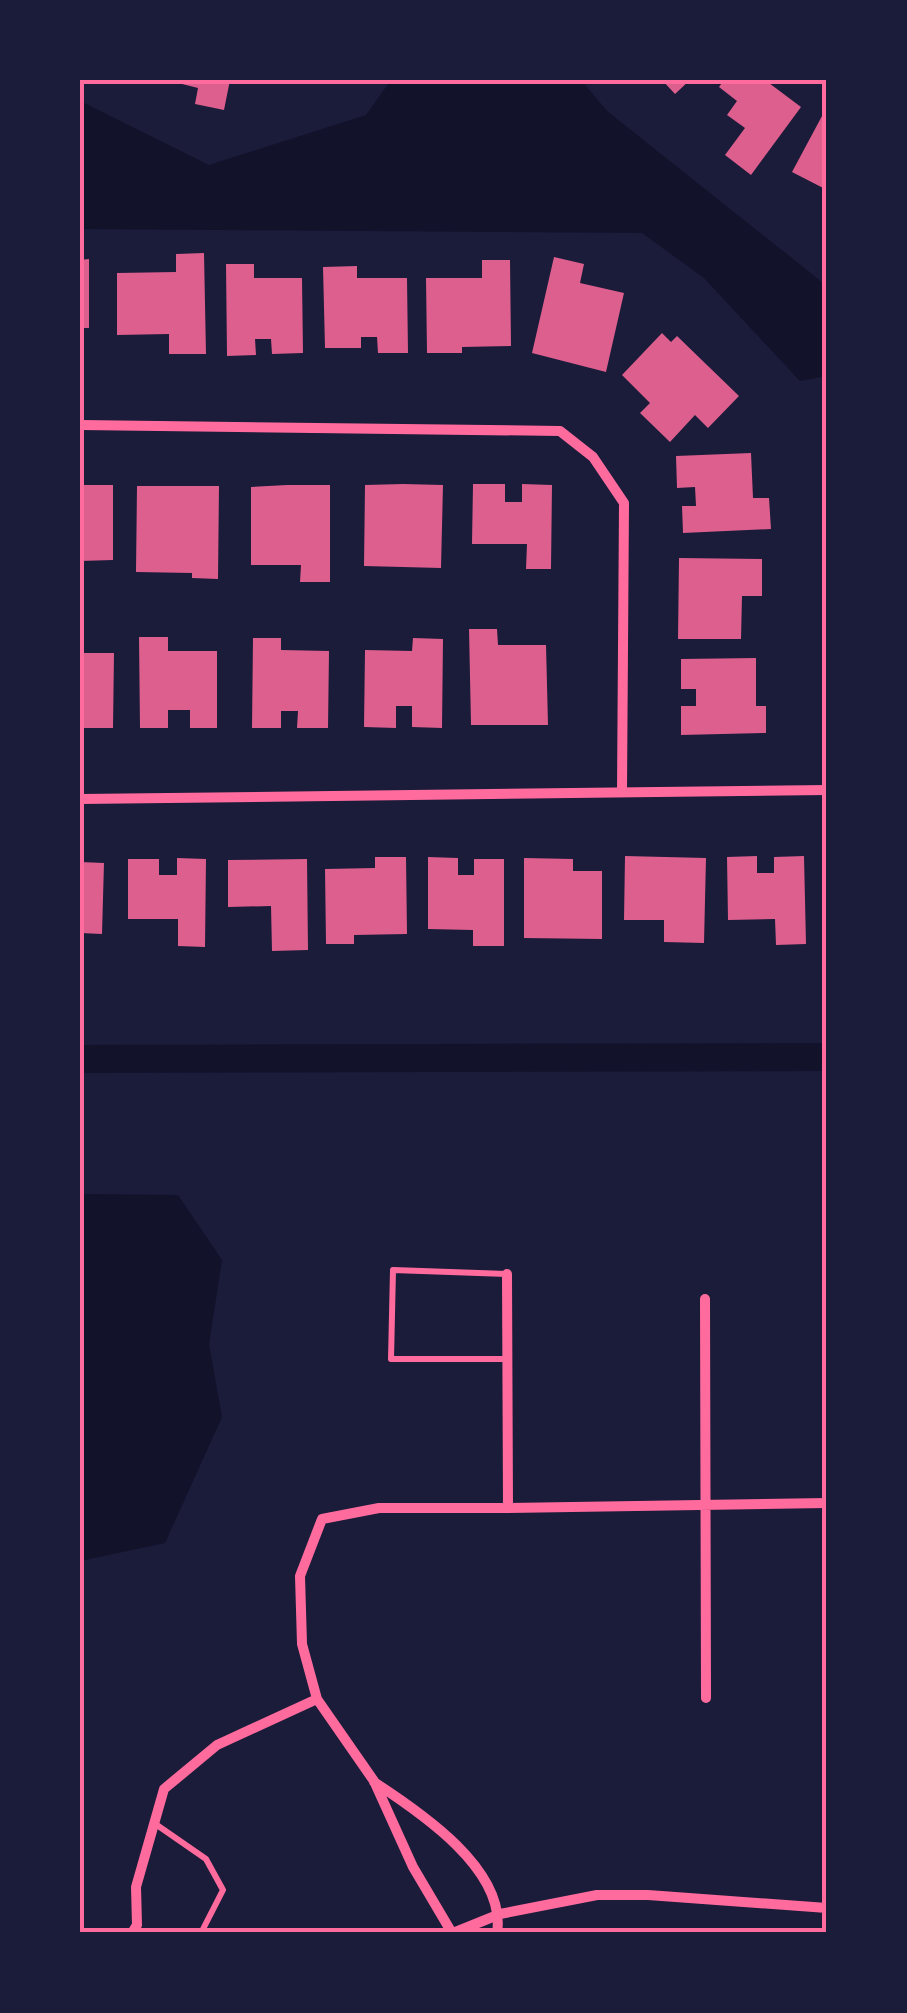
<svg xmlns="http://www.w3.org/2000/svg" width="907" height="2013" font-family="Karla,sans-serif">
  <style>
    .water { fill: #12122b }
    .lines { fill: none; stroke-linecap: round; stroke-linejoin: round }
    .canal { stroke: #12122b; stroke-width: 28 }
    .building { fill: #dd5f8e }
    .service { stroke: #ff6b9d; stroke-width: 6 }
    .minor { stroke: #ff6b9d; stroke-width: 10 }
    .neatline { fill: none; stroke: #ff6b9d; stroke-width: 4 }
  </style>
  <rect width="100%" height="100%" fill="#1b1b3a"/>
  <path class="water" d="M 391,80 L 581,80 L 607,111 L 827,286 L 827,376 L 800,381 L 704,278 L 642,233 L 80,229 L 80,101 L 209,165 L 366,115 Z
    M 80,1194 L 178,1195 L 222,1260 L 209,1344 L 222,1417 L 165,1543 L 80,1561 Z"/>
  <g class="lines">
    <path class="canal" d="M 80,1059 L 827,1057"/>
  </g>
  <path class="building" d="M 166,80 L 230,80 L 224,110 L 195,104 L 198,88 Z
    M 662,80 L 690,80 L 675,94 Z
    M 724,80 L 765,80 L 801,107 L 751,175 L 725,155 L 745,128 L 727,115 L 737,101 L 719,87 Z
    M 822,116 L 827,119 L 827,190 L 792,172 Z
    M 204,253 L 206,354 L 169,354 L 169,334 L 117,335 L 117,273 L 176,272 L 176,254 Z
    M 554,257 L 584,264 L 580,283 L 624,293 L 606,372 L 532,353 Z
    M 89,259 L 89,328 L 80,328 L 80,260 Z
    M 482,260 L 510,260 L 511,346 L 462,347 L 462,353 L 427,353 L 426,278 L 482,278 Z
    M 226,264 L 254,264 L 254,278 L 302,278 L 303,353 L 272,354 L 271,339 L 255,339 L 256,355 L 227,356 Z
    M 357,266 L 357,278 L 407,278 L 408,353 L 378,353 L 377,337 L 361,337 L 361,348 L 325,348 L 323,267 Z
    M 662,333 L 671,342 L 677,336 L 739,396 L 708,428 L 695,415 L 670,442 L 640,413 L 650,403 L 622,375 Z
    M 751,453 L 753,498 L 769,498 L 771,529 L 683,533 L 682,506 L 696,506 L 695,487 L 677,488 L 676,456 Z
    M 403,484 L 443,485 L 441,568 L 364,566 L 365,485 Z
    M 473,484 L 505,484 L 505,502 L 522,502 L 522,484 L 552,485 L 551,569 L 526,569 L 527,544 L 472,544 Z
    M 81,485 L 113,485 L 113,560 L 80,561 Z
    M 287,485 L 330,485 L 330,582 L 300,582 L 301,565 L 251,565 L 251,487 Z
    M 137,486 L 219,486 L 218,579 L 192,578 L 192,573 L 136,572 Z
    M 679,558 L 762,559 L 762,596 L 742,596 L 741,639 L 678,639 Z
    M 469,629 L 497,629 L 498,645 L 546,645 L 548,725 L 471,725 Z
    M 139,637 L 168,637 L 168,651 L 217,651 L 217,728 L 190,728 L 190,710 L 168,710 L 168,728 L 140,728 Z
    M 253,638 L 281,638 L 281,650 L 329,651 L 328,728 L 297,728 L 298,711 L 281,711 L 281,728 L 252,728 Z
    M 413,638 L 443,639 L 442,728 L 412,727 L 412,706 L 396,706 L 396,728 L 364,727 L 365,650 L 412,651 Z
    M 80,653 L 114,653 L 113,728 L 82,728 Z
    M 756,658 L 756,706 L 766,706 L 766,733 L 681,735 L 681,706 L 696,706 L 696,689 L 681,689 L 681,659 Z
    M 625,856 L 706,858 L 704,943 L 664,942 L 664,920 L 624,920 Z
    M 757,856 L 757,873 L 774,873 L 774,857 L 804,856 L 806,944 L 776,945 L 775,919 L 728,920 L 727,857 Z
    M 375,857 L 406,857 L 407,934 L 354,935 L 354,944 L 326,944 L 325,869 L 375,868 Z
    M 428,857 L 458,858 L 458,875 L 474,875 L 474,859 L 504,859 L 504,946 L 473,946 L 473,930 L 428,929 Z
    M 177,858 L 206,859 L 205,947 L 178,946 L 178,919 L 128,919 L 128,859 L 159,859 L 159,875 L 177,875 Z
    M 524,858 L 573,859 L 573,871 L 602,871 L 602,939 L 524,938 Z
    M 307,859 L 308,950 L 272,951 L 271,906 L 228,907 L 228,860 Z
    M 80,862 L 104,863 L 102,934 L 80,933 Z"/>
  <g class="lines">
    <path class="service" d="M 507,1274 L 393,1270 L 391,1359 L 507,1359
      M 154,1823 L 206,1859 L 223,1890 L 201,1933"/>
    <path class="minor" d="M 80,425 L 560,431 L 593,457 L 624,503 L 622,792
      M 80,799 L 827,790
      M 507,1274 L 508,1508 L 827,1503
      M 705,1299 L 706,1698
      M 317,1699 L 374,1781 L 413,1867 L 452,1933
      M 374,1782 C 420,1812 507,1870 497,1933
      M 132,1933 L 137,1925 L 136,1887 L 164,1789 L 217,1745 L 317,1699 L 302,1644 L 300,1576 L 322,1519 L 379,1508 L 508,1508
      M 453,1933 L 500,1914 L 597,1895 L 648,1895 L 827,1908"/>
  </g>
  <rect width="907" height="2013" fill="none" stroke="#1b1b3a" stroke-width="165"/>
  <rect x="82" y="82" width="742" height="1848" class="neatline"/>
</svg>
